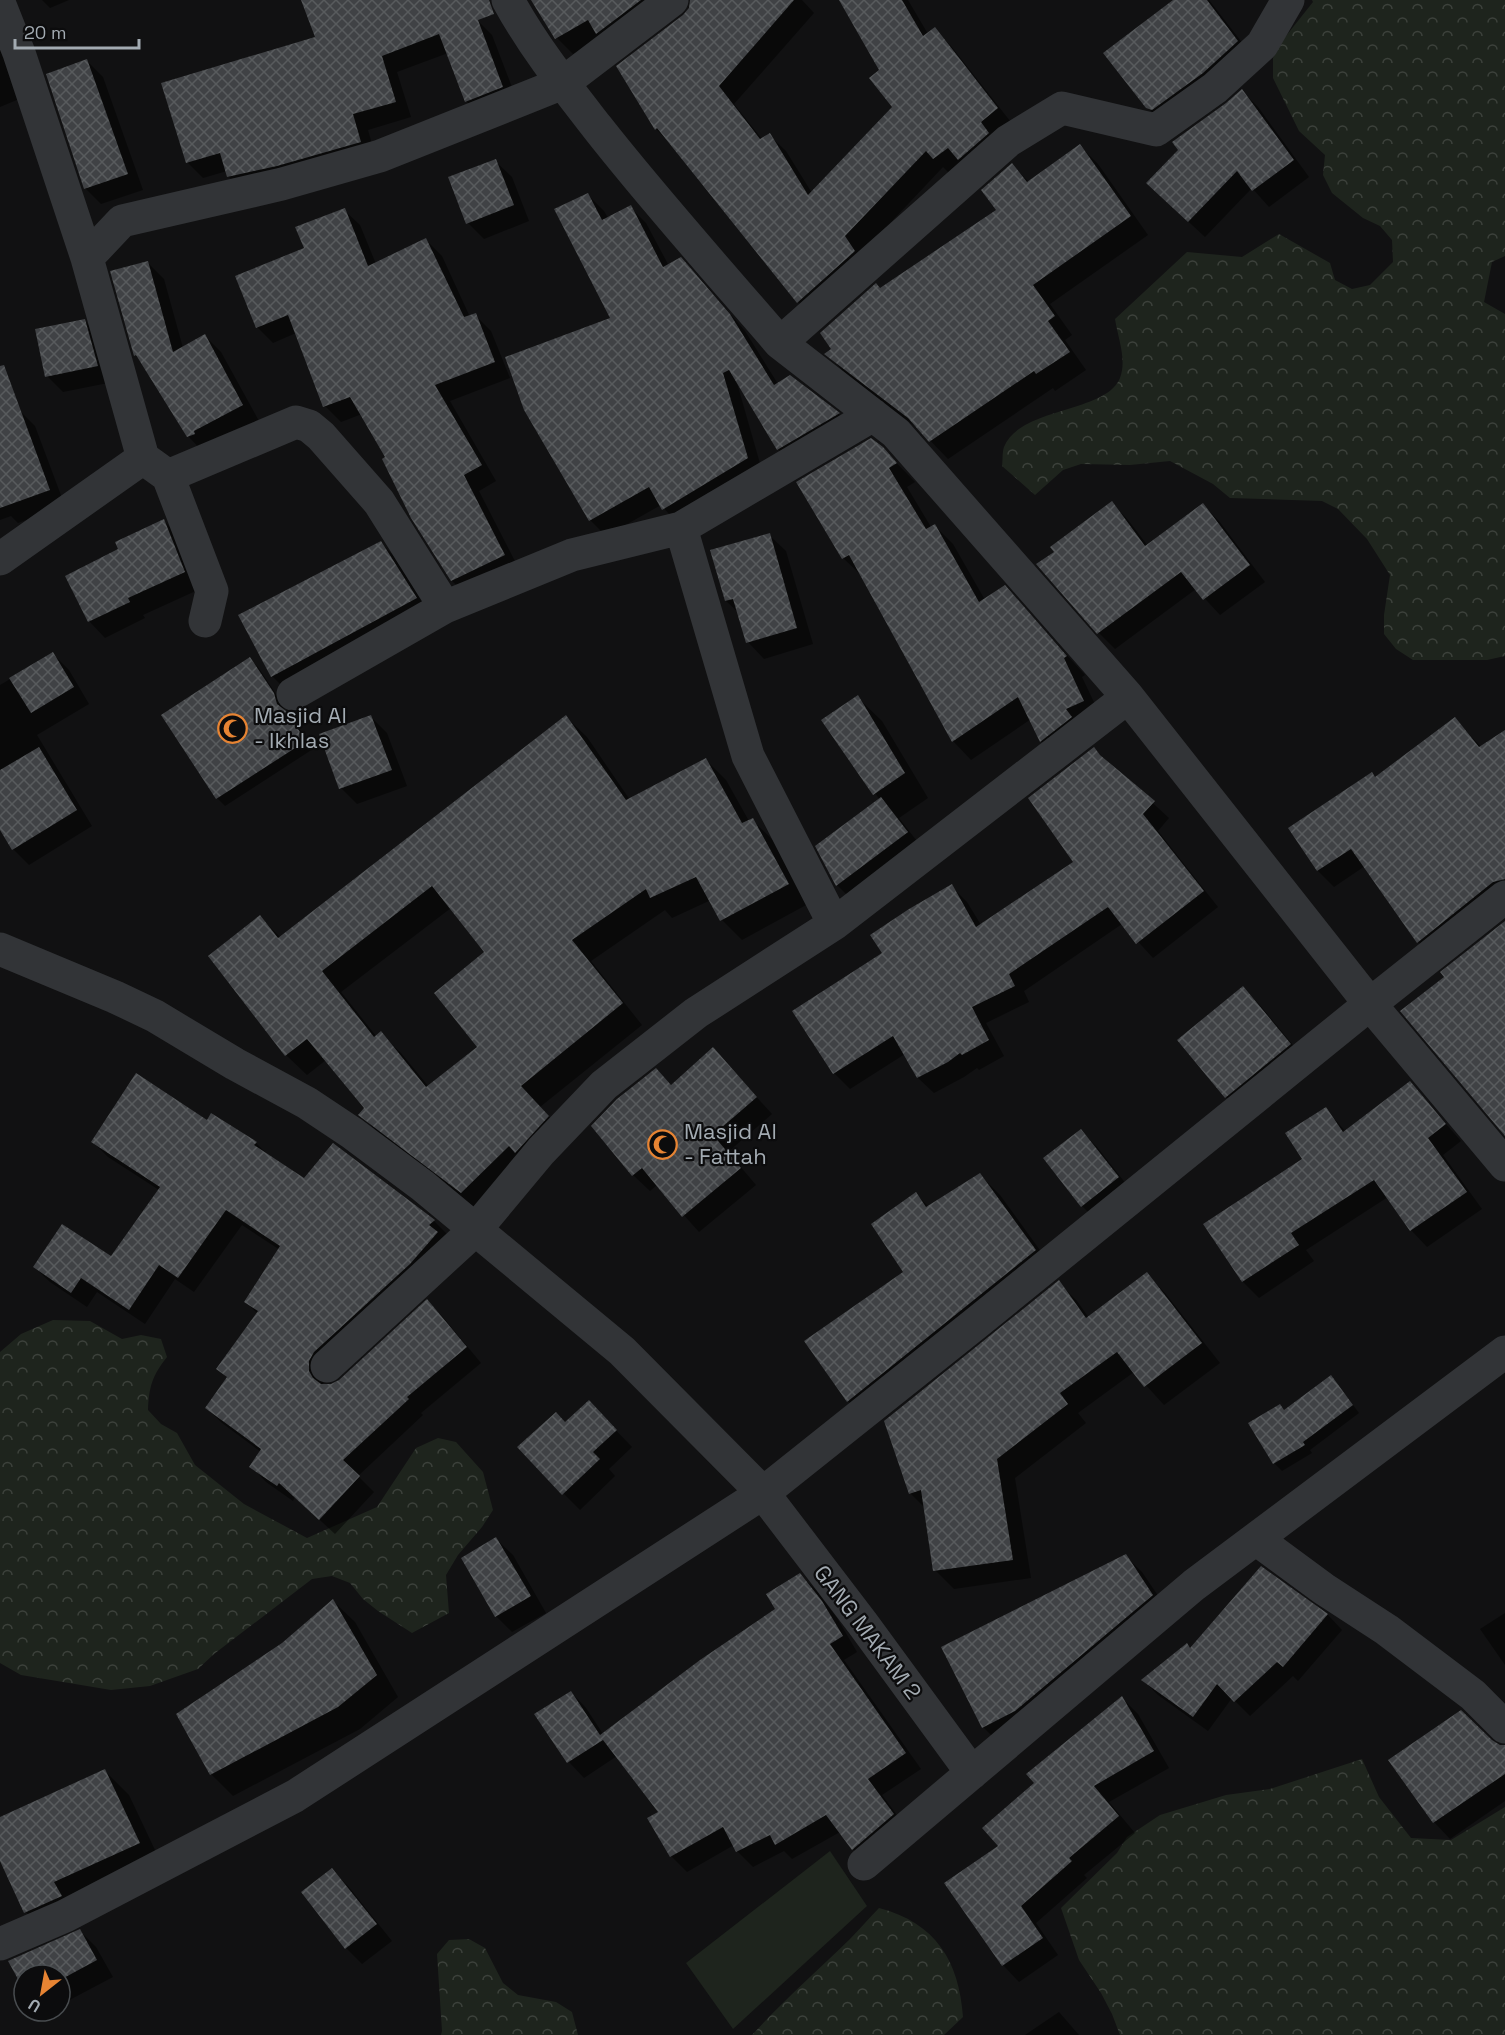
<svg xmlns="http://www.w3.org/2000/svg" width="1505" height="2035" font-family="'Space Grotesk',sans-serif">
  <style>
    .forest { fill: url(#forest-crowns) }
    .garden { fill: #1e241d }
    .shadow { fill: #0007; fill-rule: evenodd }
    .building { fill: url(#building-cross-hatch); fill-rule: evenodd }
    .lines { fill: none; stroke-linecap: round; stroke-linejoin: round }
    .street { stroke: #323437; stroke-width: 33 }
    .labels { text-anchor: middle; stroke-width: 4.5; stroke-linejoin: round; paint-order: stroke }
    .poi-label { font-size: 22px; fill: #a3abb2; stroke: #0c0c0d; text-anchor: start }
    .street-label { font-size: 22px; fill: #a3abb2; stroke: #0c0c0d }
  </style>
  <defs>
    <pattern id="forest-crowns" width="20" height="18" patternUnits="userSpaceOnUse" patternTransform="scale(1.5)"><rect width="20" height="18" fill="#1e241d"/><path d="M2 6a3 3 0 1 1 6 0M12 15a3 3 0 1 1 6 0" fill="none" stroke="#3c413b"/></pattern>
    <pattern id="building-cross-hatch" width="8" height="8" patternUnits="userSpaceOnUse" patternTransform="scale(1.5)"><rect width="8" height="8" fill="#404245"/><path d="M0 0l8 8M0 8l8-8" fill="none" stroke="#585b5d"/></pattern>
  </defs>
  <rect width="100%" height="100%" fill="#111112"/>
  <path class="forest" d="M 1312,0 L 1505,0 L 1505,256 L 1492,262 L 1484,302 L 1505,314 L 1505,656 L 1487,660 L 1413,660 L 1396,649 L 1384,634 L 1384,615 L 1390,575 L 1367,539 L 1338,509 L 1322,501 L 1230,498 L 1213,484 L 1170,461 L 1130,465 L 1081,464 L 1063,470 L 1035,495 L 1002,466 C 1003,460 1002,453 1004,447 C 1020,407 1106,413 1120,378 C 1127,360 1118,338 1115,319 L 1187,252 L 1242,257 L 1279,234 L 1330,263 L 1335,280 L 1352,289 L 1370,285 L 1393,262 L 1392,240 L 1380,226 L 1363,218 L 1332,193 L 1323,175 L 1325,155 L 1299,131 L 1273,78 L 1273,58 L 1282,41 L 1313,2 Z
    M 53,1320 L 90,1321 L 122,1339 L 141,1335 L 161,1339 L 167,1357 C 152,1376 149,1387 148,1410 L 161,1424 L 177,1433 L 195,1465 L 244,1504 L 307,1538 L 377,1507 L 416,1448 L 438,1438 L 456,1442 L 483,1472 L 493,1510 L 482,1527 L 458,1555 L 446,1575 L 449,1613 L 412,1633 L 378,1611 L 363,1599 L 350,1583 L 332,1576 L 312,1579 L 214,1654 L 198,1669 L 150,1686 L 111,1690 L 21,1675 L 0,1663 L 0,1352 L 21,1334 Z
    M 1362,1759 L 1379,1797 L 1411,1838 L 1451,1840 L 1505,1807 L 1505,2035 L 1120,2035 L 1112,2014 L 1101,1993 L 1079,1960 L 1061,1908 L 1117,1853 L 1127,1837 L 1160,1815 L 1226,1795 L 1270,1789 Z
    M 879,1908 C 936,1923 959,1961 963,2017 L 944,2035 L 752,2035 C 783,2001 817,1971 850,1939 C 860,1929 869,1918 879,1908 Z
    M 469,1939 L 485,1948 L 503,1983 L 518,1995 L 556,2002 L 572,2012 L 578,2035 L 441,2035 L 442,2031 L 437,1954 L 449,1940 Z"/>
  <path class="garden" d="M 830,1851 L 867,1906 L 733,2029 L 686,1963 Z"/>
  <path class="shadow" d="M 42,0 L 69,0 L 50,8 Z
    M 302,0 L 464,0 L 476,19 L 492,35 L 518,103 L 482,117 L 466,101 L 448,53 L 397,72 L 411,117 L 368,130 L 376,158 L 245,193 L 229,177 L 227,171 L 203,178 L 187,162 L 317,38 Z
    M 532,0 L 681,0 L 573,54 L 557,38 Z
    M 692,0 L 802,0 L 814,13 L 734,104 L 762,139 L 769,135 L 786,151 L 812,193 L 894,107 L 881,70 L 841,0 L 908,0 L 928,34 L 934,29 L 951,46 L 1014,126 L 951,175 L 943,167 L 861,254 L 815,318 L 798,302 L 672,145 L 656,129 L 685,16 L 691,7 Z
    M 1175,0 L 1209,0 L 1254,58 L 1164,124 L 1147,107 Z
    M 0,47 L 24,97 L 0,107 Z
    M 87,61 L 103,77 L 143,190 L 101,204 L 85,188 Z
    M 1242,91 L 1258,107 L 1309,177 L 1269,207 L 1252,188 L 1205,237 L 1164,199 L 1227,104 Z
    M 1080,146 L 1098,164 L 1148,235 L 1050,304 L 1072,335 L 1065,340 L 1086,370 L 1055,391 L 1053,388 L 948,459 L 921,431 L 844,372 L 827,354 L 880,289 L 998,210 L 1012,165 L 1029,182 Z
    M 495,161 L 512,177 L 529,221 L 484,239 L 468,223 Z
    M 588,195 L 604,211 L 608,218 L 630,207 L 646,223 L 669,266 L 697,275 L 745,331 L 778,384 L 790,377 L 839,414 L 854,429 L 794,465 L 778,449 L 737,383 L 763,474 L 679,525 L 661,505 L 606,536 L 590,520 L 612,319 Z
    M 344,210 L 360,225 L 376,264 L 426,240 L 442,256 L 470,317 L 475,315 L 491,331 L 510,378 L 450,401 L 496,481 L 479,491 L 520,571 L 468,596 L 452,581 L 412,517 L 387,458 L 362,414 L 341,422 L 325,406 L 296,333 L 273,343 L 257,327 L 306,249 Z
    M 148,263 L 164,279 L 183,348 L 205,336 L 221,352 L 259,421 L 204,453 L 188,436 L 141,361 L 135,355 Z
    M 84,320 L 100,337 L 113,382 L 63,392 L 47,376 Z
    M 19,410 L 35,426 L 65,506 L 18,523 L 11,516 L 0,520 L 0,416 Z
    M 882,448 L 915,482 L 907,487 L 931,527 L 935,526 L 953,544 L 985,600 L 1005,587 L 1085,675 L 1082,677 L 1102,719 L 1059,759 L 1041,741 L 1031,719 L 971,760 L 953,741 L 862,576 L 843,558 Z
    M 1112,503 L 1128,520 L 1148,546 L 1203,505 L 1219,521 L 1265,582 L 1220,615 L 1196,589 L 1115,649 L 1099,633 Z
    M 164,521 L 180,537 L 200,589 L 143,615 L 145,618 L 105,638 L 89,621 L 120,550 Z
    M 769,535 L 786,551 L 813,644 L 764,659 L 748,642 L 739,613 L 726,601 Z
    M 381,543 L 397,559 L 432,615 L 288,692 L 272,676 Z
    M 53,654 L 69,670 L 89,704 L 37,735 L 92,826 L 29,865 L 13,849 L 0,827 L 0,685 Z
    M 250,659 L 258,667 L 282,703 L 284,711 L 294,721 L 313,749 L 225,806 L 217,798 Z
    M 857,697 L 882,721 L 928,798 L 899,818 L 923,849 L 853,901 L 837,885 L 880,800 L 823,720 Z
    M 371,717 L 387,733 L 407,786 L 357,804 L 341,788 Z
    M 566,717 L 587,737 L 630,800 L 706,760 L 726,780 L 749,821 L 752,820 L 773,840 L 808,904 L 742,940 L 722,920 L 711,900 L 672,918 L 665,910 L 591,961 L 642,1025 L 540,1107 L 568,1137 L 482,1213 L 380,1135 L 360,1114 L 366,1108 L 326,1060 L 307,1075 L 286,1055 L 260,917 L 281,938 ZM 451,908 L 486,953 L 479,1047 L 429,1087 L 401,1053 L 380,1033 L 376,1036 L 341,992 Z
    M 1455,719 L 1481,747 L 1505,732 L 1505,867 L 1494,874 L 1505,886 L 1435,958 L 1418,942 L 1365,866 L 1334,887 L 1318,871 L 1372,774 L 1376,778 Z
    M 1094,749 L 1169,818 L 1158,831 L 1218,907 L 1153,958 L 1122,924 L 1024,991 L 1029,1002 L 986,1023 L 1004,1056 L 979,1070 L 977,1068 L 964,1077 L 934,1093 L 918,1078 L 905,1054 L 850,1089 L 834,1073 L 885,953 L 951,886 L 967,902 L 981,925 L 1076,862 Z
    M 1243,988 L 1259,1004 L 1306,1061 L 1242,1113 L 1226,1097 Z
    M 713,1049 L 772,1114 L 728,1152 L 756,1185 L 699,1232 L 657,1185 L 650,1191 L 633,1175 L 656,1070 L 672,1086 Z
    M 1410,1083 L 1461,1141 L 1443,1155 L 1482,1209 L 1427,1247 L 1411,1230 L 1388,1197 L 1306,1250 L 1314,1261 L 1259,1298 L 1243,1282 L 1205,1224 L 1304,1159 L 1326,1109 L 1346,1132 Z
    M 207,1122 L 256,1143 L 271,1158 L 304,1180 L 434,1221 L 449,1236 L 324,1377 L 323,1385 L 331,1386 L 341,1381 L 427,1301 L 442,1316 L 481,1363 L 421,1413 L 423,1415 L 358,1476 L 374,1492 L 335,1534 L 295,1497 L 293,1501 L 266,1482 L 251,1466 L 261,1452 L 222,1423 L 207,1408 L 228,1378 L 218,1369 L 258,1314 L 246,1302 L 280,1250 L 242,1225 L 194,1292 L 175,1279 L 145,1324 L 97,1292 L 87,1307 L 50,1282 L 34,1267 L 111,1258 L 159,1190 L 108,1157 L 93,1142 Z
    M 1081,1131 L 1097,1147 L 1134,1194 L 1098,1222 L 1082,1206 Z
    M 980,1175 L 1000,1195 L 1055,1271 L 867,1421 L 848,1401 L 806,1341 L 905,1272 L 916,1194 L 929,1207 Z
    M 1147,1274 L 1165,1293 L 1220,1363 L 1164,1405 L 1134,1372 L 1078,1413 L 1086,1423 L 1015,1478 L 1031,1578 L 954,1589 L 935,1570 L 926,1509 L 910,1493 L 1058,1282 L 1077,1301 L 1089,1318 Z
    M 1338,1385 L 1359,1413 L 1310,1450 L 1312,1453 L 1282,1471 L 1274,1463 L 1280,1406 L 1285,1411 Z
    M 605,1419 L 632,1447 L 609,1469 L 615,1476 L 580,1510 L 563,1493 L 566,1424 Z
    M 496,1539 L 513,1555 L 546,1613 L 512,1632 L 496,1616 Z
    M 1125,1556 L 1142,1572 L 1169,1612 L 1000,1744 L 983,1727 Z
    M 1262,1568 L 1328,1615 L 1342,1630 L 1298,1681 L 1293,1676 L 1250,1716 L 1232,1698 L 1208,1731 L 1158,1695 L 1143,1680 L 1190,1649 Z
    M 800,1575 L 816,1590 L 837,1618 L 857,1652 L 844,1660 L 921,1769 L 882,1795 L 908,1830 L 868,1864 L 853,1849 L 840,1832 L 792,1859 L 784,1851 L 753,1867 L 737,1851 L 734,1845 L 687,1872 L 671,1856 L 649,1819 L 660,1812 L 617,1756 L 584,1778 L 569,1762 L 537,1714 L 571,1692 L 586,1708 L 603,1734 L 777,1609 Z
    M 333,1601 L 355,1622 L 398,1697 L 360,1729 L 233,1796 L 211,1774 L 283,1644 Z
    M 1505,1613 L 1505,1665 L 1480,1629 Z
    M 1122,1698 L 1138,1714 L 1169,1768 L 1109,1802 L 1135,1833 L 1084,1875 L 1087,1878 L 1036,1923 L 1058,1955 L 1019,1982 L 1003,1965 L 1000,1846 L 1036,1783 Z
    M 1505,1759 L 1505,1801 L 1450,1839 L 1434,1822 Z
    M 105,1771 L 129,1795 L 163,1867 L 50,1936 L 26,1912 L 0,1857 L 0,1819 Z
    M 332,1870 L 348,1886 L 392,1941 L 362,1964 L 346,1948 Z
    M 80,1931 L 96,1947 L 113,1977 L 60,2005 L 60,1975 L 24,1975 L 24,1987 L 10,1962 Z
    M 1059,2012 L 1079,2035 L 1025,2035 Z"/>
  <path class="building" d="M 301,0 L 489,0 L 494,14 L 478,20 L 503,87 L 465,102 L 439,34 L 382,56 L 396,102 L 353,114 L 361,142 L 277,166 L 227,177 L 220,153 L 186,163 L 161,83 L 315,37 Z
    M 531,0 L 641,0 L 596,34 L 588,20 L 555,39 Z
    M 690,0 L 794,0 L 719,86 L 760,139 L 770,133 L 808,195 L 892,107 L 869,78 L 879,70 L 839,0 L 902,0 L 923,36 L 935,27 L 998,108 L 981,122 L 989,133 L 958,160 L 948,148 L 933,159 L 926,151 L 845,236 L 855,251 L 797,303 L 657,128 L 655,130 L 616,66 L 683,15 L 689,8 Z
    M 1173,0 L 1207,0 L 1238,41 L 1203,73 L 1152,110 L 1146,108 L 1103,53 Z
    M 87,59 L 128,174 L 84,189 L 46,74 Z
    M 1242,89 L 1294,160 L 1252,191 L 1237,171 L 1188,222 L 1146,183 L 1178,150 L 1172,142 L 1226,103 Z
    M 1080,144 L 1131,216 L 1033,285 L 1055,316 L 1048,321 L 1070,352 L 1036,374 L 1034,371 L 929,442 L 908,418 L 824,354 L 831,349 L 820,333 L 876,283 L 880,288 L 996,210 L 981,190 L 1012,163 L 1027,182 Z
    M 496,159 L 514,205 L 466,224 L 448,177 Z
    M 588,193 L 602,220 L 631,205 L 663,267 L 681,257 L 730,314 L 774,385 L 790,375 L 840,413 L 777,450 L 729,370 L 723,373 L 748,458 L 662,510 L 649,487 L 589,521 L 524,410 L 505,357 L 610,318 L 554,209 Z
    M 345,208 L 368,266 L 426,238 L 464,317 L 476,313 L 495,362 L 435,385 L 482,465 L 464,475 L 505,555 L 451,581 L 411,518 L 382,459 L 385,457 L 350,397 L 323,407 L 288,315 L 256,328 L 235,276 L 304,248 L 295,227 Z
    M 148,261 L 173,352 L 205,334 L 243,405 L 194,431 L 195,434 L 187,437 L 136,355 L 134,356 L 110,271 Z
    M 85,319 L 98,366 L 45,377 L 35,329 Z
    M 4,365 L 50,490 L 0,508 L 0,366 Z
    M 871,438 L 883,447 L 897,463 L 889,468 L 926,529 L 935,524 L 979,602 L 1005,585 L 1067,656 L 1064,658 L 1084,701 L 1066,709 L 1072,717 L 1040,742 L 1018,697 L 952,742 L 849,555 L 842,559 L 796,482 Z
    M 1112,501 L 1145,546 L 1203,503 L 1250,565 L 1203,600 L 1181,572 L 1097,634 L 1036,564 L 1054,552 L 1050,547 Z
    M 164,519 L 185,572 L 128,598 L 130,602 L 88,622 L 65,576 L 118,549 L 115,542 Z
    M 770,533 L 797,628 L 746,643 L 733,599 L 725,601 L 710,550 Z
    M 381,541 L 417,598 L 271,677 L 238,615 Z
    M 53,652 L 74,687 L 31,713 L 9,678 Z
    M 250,657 L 274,693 L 277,704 L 286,711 L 306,741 L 216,799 L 161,715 Z
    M 858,695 L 905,773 L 873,795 L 821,720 Z
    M 371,715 L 392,770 L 339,789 L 319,734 Z
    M 566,715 L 626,800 L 706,758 L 742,823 L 753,818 L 789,884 L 720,921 L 696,877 L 650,898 L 646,889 L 572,940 L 623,1003 L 521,1086 L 549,1116 L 515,1153 L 509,1146 L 461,1193 L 358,1115 L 364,1108 L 307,1039 L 285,1056 L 208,956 L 260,915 L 278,938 ZM 432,886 L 484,952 L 434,993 L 477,1047 L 426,1087 L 381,1031 L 374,1037 L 322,971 Z
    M 1455,717 L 1479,747 L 1505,730 L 1505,879 L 1493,882 L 1417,943 L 1351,849 L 1317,871 L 1288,828 L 1372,772 L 1375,777 Z
    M 39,747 L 77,810 L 12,850 L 0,830 L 0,770 Z
    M 1094,747 L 1100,755 L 1155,801 L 1143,814 L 1204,891 L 1136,944 L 1108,907 L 1009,974 L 1015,986 L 972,1007 L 989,1040 L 962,1055 L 960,1053 L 948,1062 L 917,1078 L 893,1036 L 833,1074 L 792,1011 L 882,953 L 870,935 L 909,909 L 952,884 L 976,927 L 1073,862 L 1028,798 Z
    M 881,797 L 908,832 L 836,886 L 815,846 Z
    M 1505,921 L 1505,1136 L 1400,1011 L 1444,977 L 1440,972 Z
    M 1243,986 L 1291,1044 L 1225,1098 L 1177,1040 Z
    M 713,1047 L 757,1097 L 713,1135 L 741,1168 L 682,1217 L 642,1168 L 632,1176 L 591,1126 L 617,1099 L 656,1068 L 671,1085 Z
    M 136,1073 L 207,1120 L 211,1113 L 257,1142 L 254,1145 L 304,1178 L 333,1143 L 435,1220 L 429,1225 L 438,1232 L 410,1264 L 314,1352 L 309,1361 L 309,1371 L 313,1378 L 321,1384 L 331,1384 L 339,1380 L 427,1299 L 467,1347 L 407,1397 L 409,1399 L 343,1460 L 360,1476 L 319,1520 L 279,1483 L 277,1486 L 249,1467 L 261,1449 L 205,1408 L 227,1377 L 216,1369 L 258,1311 L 244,1302 L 280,1246 L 226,1210 L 178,1278 L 159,1265 L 129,1310 L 81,1278 L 71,1293 L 33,1267 L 62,1224 L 111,1256 L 160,1187 L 91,1142 Z
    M 1410,1081 L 1446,1124 L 1428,1138 L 1467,1192 L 1410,1231 L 1374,1180 L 1291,1233 L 1299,1245 L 1242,1282 L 1203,1224 L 1302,1159 L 1285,1133 L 1326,1107 L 1343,1132 Z
    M 1081,1129 L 1119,1177 L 1081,1207 L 1043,1158 Z
    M 980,1173 L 1036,1250 L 847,1402 L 804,1341 L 903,1272 L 871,1224 L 916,1192 L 926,1207 Z
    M 1147,1272 L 1202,1343 L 1144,1387 L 1117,1352 L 1060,1393 L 1068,1404 L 997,1459 L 1013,1560 L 933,1571 L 921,1490 L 909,1494 L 884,1421 L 1059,1280 L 1086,1318 Z
    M 1331,1375 L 1353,1405 L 1303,1442 L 1305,1445 L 1273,1464 L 1248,1423 L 1280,1404 L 1284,1410 Z
    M 589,1400 L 617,1430 L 593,1452 L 600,1459 L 562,1495 L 517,1447 L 556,1412 L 565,1422 Z
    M 496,1537 L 531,1596 L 495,1617 L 461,1558 Z
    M 1126,1554 L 1153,1595 L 1015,1711 L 982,1728 L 941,1647 Z
    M 1261,1566 L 1328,1614 L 1283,1667 L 1277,1662 L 1234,1702 L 1217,1684 L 1193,1717 L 1141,1680 L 1187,1643 L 1190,1648 Z
    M 800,1573 L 822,1601 L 843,1636 L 830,1644 L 906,1753 L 868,1779 L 894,1814 L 852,1850 L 826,1815 L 775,1845 L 770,1835 L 736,1852 L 723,1827 L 670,1857 L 647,1818 L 658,1812 L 603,1740 L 567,1763 L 534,1714 L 571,1691 L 600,1735 L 700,1660 L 775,1609 L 766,1594 Z
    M 333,1599 L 377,1675 L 338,1707 L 210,1775 L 176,1714 L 282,1643 Z
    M 1122,1696 L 1154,1751 L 1094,1786 L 1119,1816 L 1069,1858 L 1072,1861 L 1021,1906 L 1043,1938 L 1002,1966 L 944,1883 L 998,1846 L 982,1828 L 1034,1783 L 1026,1774 Z
    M 1461,1710 L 1492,1740 L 1500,1745 L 1505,1745 L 1505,1774 L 1433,1823 L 1388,1760 Z
    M 105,1769 L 140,1843 L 54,1882 L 62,1896 L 24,1913 L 0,1861 L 0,1817 Z
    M 332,1868 L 377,1924 L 345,1949 L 301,1892 Z
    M 80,1929 L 97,1960 L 60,1980 L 60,1975 L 24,1975 L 24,1990 L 8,1961 Z"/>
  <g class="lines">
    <path class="street" d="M 508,0 C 533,46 565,86 597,127 C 655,201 718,271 780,343 L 1008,141 L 1062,108 L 1156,130 L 1215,88 L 1262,45 L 1288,0
      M 0,5 L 19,53 L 87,258
      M 780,343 L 896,433 L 1128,697
      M 143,458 L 168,476 L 296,422 L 309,426 L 321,436 L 379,502 L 445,607
      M 168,476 L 212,591 L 205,621
      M 0,559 L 143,458 L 87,258 L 122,221 L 282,184 L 380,156 L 563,83 L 672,0
      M 293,694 L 445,607 L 572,555 L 681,528 L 873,415
      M 834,924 L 1128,697 L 1370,1004 L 1505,1165
      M 0,949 L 115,997 L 155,1016 L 235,1064 L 307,1103 L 352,1133 L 423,1186 L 622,1351 L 763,1493 L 863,1624 L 972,1773
      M 327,1366 L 476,1229 L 541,1151 L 604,1085 L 696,1013 L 834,924 L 748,756 L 681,528
      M 1256,1539 L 1324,1589 L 1387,1630 L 1473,1695 L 1505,1727
      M 864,1864 L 1194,1585 L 1505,1352
      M 0,1944 L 65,1916 L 295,1796 L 763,1493 L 975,1324 L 1370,1004 L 1505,897"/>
  </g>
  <defs>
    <symbol id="mosque-ring" viewBox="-11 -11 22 22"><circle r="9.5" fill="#0c0c0d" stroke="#e78433" stroke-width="1.5"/><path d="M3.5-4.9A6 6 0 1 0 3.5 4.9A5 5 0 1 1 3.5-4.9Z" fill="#e78433"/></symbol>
  </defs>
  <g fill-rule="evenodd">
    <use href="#mosque-ring" x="216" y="712" width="33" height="33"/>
    <use href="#mosque-ring" x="646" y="1128" width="33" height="33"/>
  </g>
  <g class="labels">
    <g class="poi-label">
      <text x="254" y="723">Masjid Al<tspan x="254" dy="25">- Ikhlas</tspan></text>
      <text x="684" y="1139">Masjid Al<tspan x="684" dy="25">- Fattah</tspan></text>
    </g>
    <g class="street-label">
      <text transform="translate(868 1632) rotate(53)" y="8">GANG MAKAM 2</text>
    </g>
  </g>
  <g transform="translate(42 1993) rotate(211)"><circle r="28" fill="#0c0c0d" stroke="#484c4f" stroke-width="1.5"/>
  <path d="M0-4.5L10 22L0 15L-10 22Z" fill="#e78433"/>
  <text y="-9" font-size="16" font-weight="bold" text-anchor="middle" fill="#a3abb2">U</text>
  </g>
  <path d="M15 39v9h124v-9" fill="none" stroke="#a3abb2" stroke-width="3"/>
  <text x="24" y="39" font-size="18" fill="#a3abb2" stroke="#0c0c0d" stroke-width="4.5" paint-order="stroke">20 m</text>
</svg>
